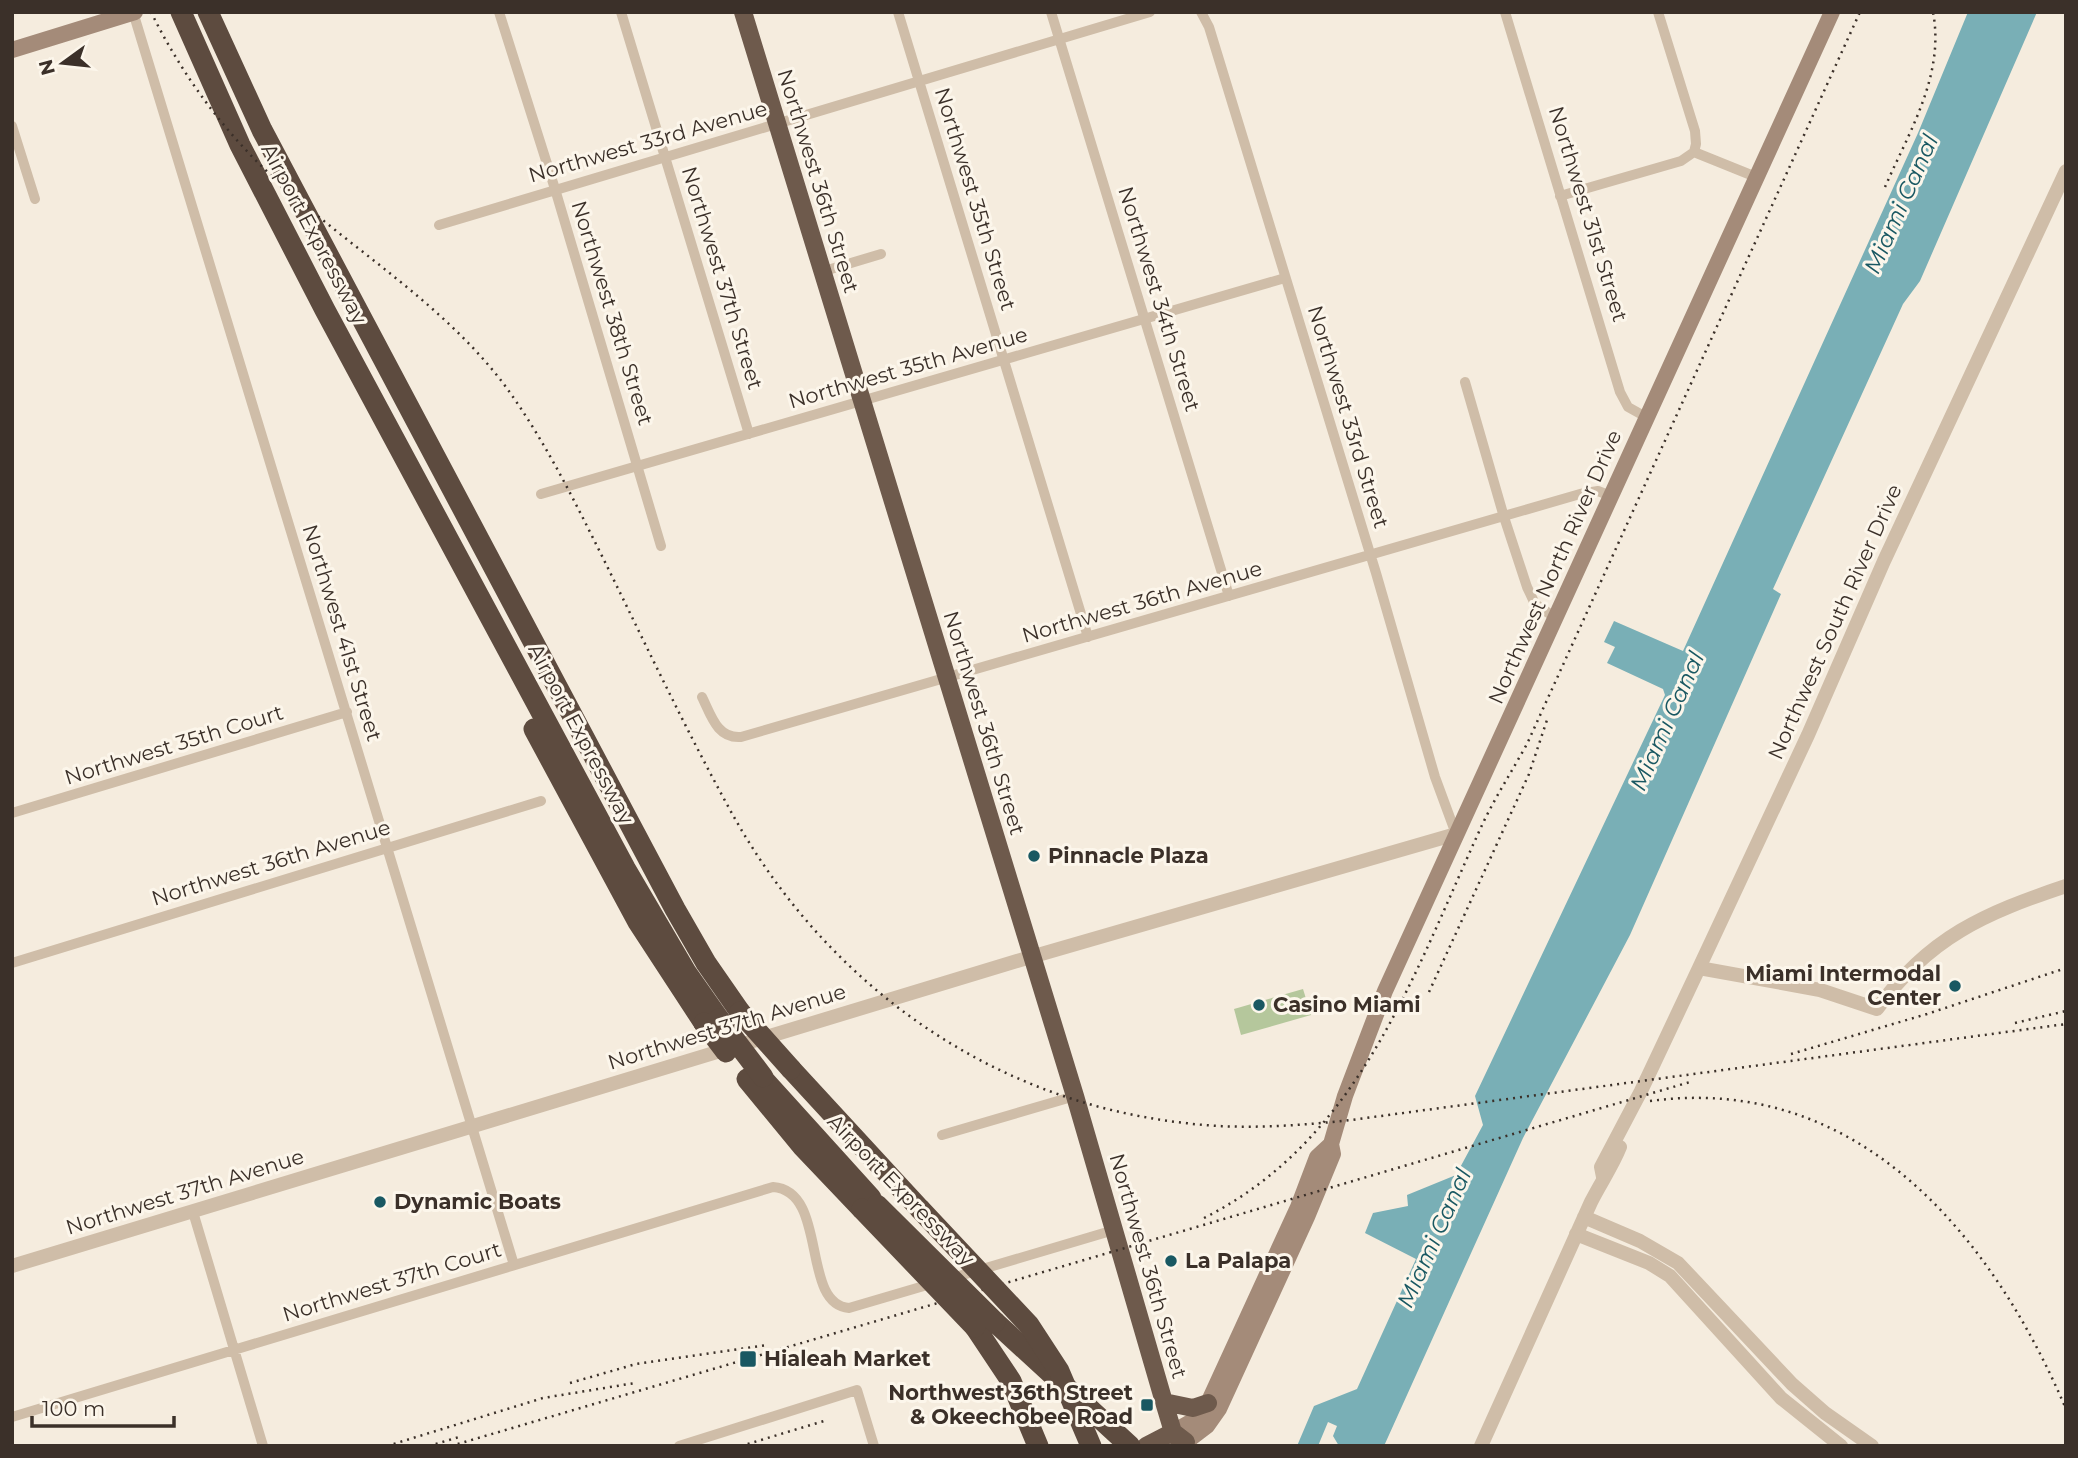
<svg xmlns="http://www.w3.org/2000/svg" width="2078" height="1458" font-family="Montserrat,sans-serif">
  <style>
    .park { fill: #b5c79c }
    .water { fill: #79afb6 }
    .lines { fill: none; stroke-linecap: round; stroke-linejoin: round }
    .minor { stroke: #cfbda8; stroke-width: 10 }
    .tertiary { stroke: #cfbda8; stroke-width: 14 }
    .secondary { stroke: #a48b79; stroke-width: 16 }
    .trunk { stroke: #6e5a4c; stroke-width: 18 }
    .motorway { stroke: #5d4b3f; stroke-width: 21 }
    .rail { stroke: #3b3029; stroke-width: 2.5; stroke-dasharray: 2 5; stroke-linecap: butt }
    .motorway-bridge { stroke: #5d4b3f; stroke-width: 21 }
    .poi-dot { fill: #195862; stroke: #fcf6eb; stroke-width: 2.5 }
    .labels { text-anchor: middle; stroke-width: 6; stroke-linejoin: round; paint-order: stroke }
    .street-label { font-size: 21px; fill: #3b3029; stroke: #fcf6eb }
    .poi-label { font-size: 21px; font-weight: bold; fill: #3b3029; stroke: #fcf6eb; text-anchor: start }
    .water-label { font-size: 23px; font-style: italic; fill: #195862; stroke: #fcf6eb }
  </style>
  <rect width="100%" height="100%" fill="#f5ecde"/>
  <path class="park" d="M 1303,989 L 1311,1015 L 1241,1035 L 1234,1009 Z"/>
  <path class="water" d="M 1968,12 L 2037,12 L 1920,281 L 1903,304 L 1773,589 L 1781,594 L 1630,935 L 1523,1138 L 1384,1446 L 1339,1446 L 1333,1436 L 1337,1426 L 1328,1422 L 1318,1446 L 1297,1446 L 1314,1406 L 1357,1389 L 1416,1259 L 1365,1233 L 1373,1213 L 1408,1206 L 1407,1195 L 1456,1175 L 1483,1125 L 1475,1096 L 1665,695 L 1663,689 L 1607,663 L 1615,647 L 1604,642 L 1614,621 L 1683,651 L 1918,133 Z"/>
  <g class="lines">
    <path class="minor" d="M 133,12 L 514,1265
      M 499,12 L 555,189 L 661,546
      M 621,12 L 749,434
      M 898,12 L 1088,637
      M 1051,12 L 1229,596
      M 1201,12 L 1209,27 L 1376,573 L 1435,777 L 1456,834
      M 1505,12 L 1620,392 L 1628,407 L 1646,417
      M 1658,12 L 1695,131 L 1696,144 L 1694,152
      M 12,126 L 35,199
      M 1694,152 L 1756,177
      M 1560,196 L 1681,161 L 1694,152
      M 439,225 L 1150,12
      M 821,272 L 881,254
      M 1465,382 L 1504,517 L 1527,587 L 1535,604 L 1556,618
      M 541,494 L 1285,278
      M 702,697 C 711,715 717,739 741,737 L 1580,494 L 1598,491 L 1611,496
      M 12,813 L 347,712
      M 12,963 L 541,801
      M 942,1135 L 1075,1096
      M 193,1212 L 263,1446
      M 949,1279 L 1114,1230
      M 12,1417 L 773,1187 C 829,1191 800,1304 849,1308 L 934,1283
      M 679,1446 L 857,1390 L 874,1446"/>
    <path class="tertiary" d="M 1699,968 L 1820,990 L 1877,1009 C 1929,937 1985,913 2066,886
      M 1603,1177 L 1601,1167 L 1641,1091 L 1699,968 L 1808,735 L 1884,561 L 2066,171
      M 1584,1217 L 1640,1241 L 1678,1263 L 1792,1384 L 1825,1413 L 1872,1446
      M 1576,1234 L 1649,1263 L 1670,1276 L 1781,1398 L 1841,1446
      M 12,1266 L 1017,961 L 1456,834
      M 1481,1446 L 1591,1202 C 1601,1182 1612,1167 1620,1147"/>
    <path class="secondary" d="M 12,50 L 135,12
      M 1173,1432 L 1196,1419 L 1208,1403 L 1298,1207 L 1317,1157 L 1331,1144
      M 1186,1442 L 1207,1426 L 1219,1409 L 1307,1217 L 1333,1154 L 1331,1144 L 1345,1096 L 1385,991 L 1832,12"/>
    <path class="trunk" d="M 743,12 L 1075,1096 L 1164,1402 L 1173,1432 L 1186,1442 L 1179,1446
      M 1164,1402 L 1193,1408 L 1208,1403
      M 1146,1446 L 1173,1432"/>
    <path class="motorway" d="M 181,12 L 240,145 L 325,310 L 625,868 L 686,972 L 719,1019
      M 208,12 L 262,130 L 299,200 L 675,909 L 706,963 L 740,1012
      M 534,729 L 638,922 L 704,1023
      M 791,1069 L 920,1209
      M 747,1079 L 803,1147 L 862,1209
      M 766,1082 L 871,1198
      M 995,1322 L 1130,1446
      M 975,1327 L 1011,1381 L 1038,1446"/>
    <path class="rail" d="M 151,12 C 182,75 224,132 276,180 C 351,249 440,301 503,383 C 543,437 573,498 603,558 C 644,641 684,726 729,808 C 823,981 987,1101 1185,1123 C 1240,1130 1296,1126 1351,1120 L 2066,1024
      M 1885,187 C 1909,132 1945,75 1933,12
      M 1429,992 L 1529,774 L 1547,720
      M 2015,1023 L 2066,1011
      M 1791,1054 L 1927,1014 L 2066,968
      M 1650,1101 C 1859,1073 1992,1236 2066,1409
      M 1204,1218 C 1361,1139 1414,972 1483,823 C 1496,796 1512,771 1527,744 L 1860,12
      M 570,1383 L 636,1364 L 767,1345
      M 387,1446 L 543,1398 L 635,1383
      M 429,1446 L 459,1437
      M 451,1446 L 1690,1082
      M 741,1446 L 824,1421"/>
    <path class="motorway-bridge" d="M 740,1012 L 791,1069
      M 719,1019 L 763,1077
      M 704,1023 L 726,1052
      M 877,1205 L 995,1322
      M 862,1209 L 975,1327
      M 920,1209 L 1029,1325 L 1059,1371 L 1091,1446"/>
  </g>
  <g class="poi-dot">
    <circle cx="1034" cy="856" r="7"/>
    <circle cx="1955" cy="986" r="7"/>
    <circle cx="1259" cy="1005" r="7"/>
    <circle cx="380" cy="1202" r="7"/>
    <circle cx="1171" cy="1261" r="7"/>
    <rect x="739" y="1350" width="18" height="18" rx="3.5"/>
    <rect x="1140" y="1398" width="14" height="14" rx="3.5"/>
  </g>
  <g class="labels">
    <g class="street-label">
      <text transform="translate(648 142) rotate(-16)" y="7">Northwest 33rd Avenue</text>
      <text transform="translate(818 181) rotate(73)" y="7">Northwest 36th Street</text>
      <text transform="translate(975 199) rotate(73)" y="7">Northwest 35th Street</text>
      <text transform="translate(1588 214) rotate(73)" y="7">Northwest 31st Street</text>
      <text transform="translate(314 234) rotate(62)" y="7">Airport Expressway</text>
      <text transform="translate(722 278) rotate(73)" y="7">Northwest 37th Street</text>
      <text transform="translate(1159 299) rotate(73)" y="7">Northwest 34th Street</text>
      <text transform="translate(612 313) rotate(73)" y="7">Northwest 38th Street</text>
      <text transform="translate(908 368) rotate(-16)" y="7">Northwest 35th Avenue</text>
      <text transform="translate(1348 417) rotate(73)" y="7">Northwest 33rd Street</text>
      <text transform="translate(1555 567) rotate(-66)" y="7">Northwest North River Drive</text>
      <text transform="translate(1142 602) rotate(-16)" y="7">Northwest 36th Avenue</text>
      <text transform="translate(1835 622) rotate(-66)" y="7">Northwest South River Drive</text>
      <text transform="translate(342 633) rotate(73)" y="7">Northwest 41st Street</text>
      <text transform="translate(984 723) rotate(73)" y="7">Northwest 36th Street</text>
      <text transform="translate(581 734) rotate(62)" y="7">Airport Expressway</text>
      <text transform="translate(174 745) rotate(-17)" y="7">Northwest 35th Court</text>
      <text transform="translate(271 863) rotate(-17)" y="7">Northwest 36th Avenue</text>
      <text transform="translate(727 1027) rotate(-17)" y="7">Northwest 37th Avenue</text>
      <text transform="translate(901 1190) rotate(46)" y="7">Airport Expressway</text>
      <text transform="translate(185 1192) rotate(-17)" y="7">Northwest 37th Avenue</text>
      <text transform="translate(1148 1266) rotate(74)" y="7">Northwest 36th Street</text>
      <text transform="translate(392 1282) rotate(-17)" y="7">Northwest 37th Court</text>
    </g>
    <g class="poi-label">
      <text x="1048" y="863">Pinnacle Plaza</text>
      <text x="1941" y="981" text-anchor="end">Miami Intermodal<tspan x="1941" dy="24">Center</tspan></text>
      <text x="1273" y="1012">Casino Miami</text>
      <text x="394" y="1209">Dynamic Boats</text>
      <text x="1185" y="1268">La Palapa</text>
      <text x="764" y="1366">Hialeah Market</text>
      <text x="1133" y="1400" text-anchor="end">Northwest 36th Street<tspan x="1133" dy="24">&amp; Okeechobee Road</tspan></text>
    </g>
    <g class="water-label">
      <text transform="translate(1901 204) rotate(-66)" y="8">Miami Canal</text>
      <text transform="translate(1667 721) rotate(-66)" y="8">Miami Canal</text>
      <text transform="translate(1434 1238) rotate(-66)" y="8">Miami Canal</text>
    </g>
  </g>
  <rect width="2078" height="1458" fill="none" stroke="#3b3029" stroke-width="28"/>
  <g transform="translate(63 63) rotate(255)" stroke="#fcf6eb" stroke-width="5" paint-order="stroke">
  <path d="M0-5L12 26L0 18L-12 26Z" fill="#3b3029"/>
  <text y="-10" font-size="19" font-weight="bold" text-anchor="middle" fill="#3b3029">N</text>
  </g>
  <path d="M32 1416v10h142v-10" fill="none" stroke="#3b3029" stroke-width="3.5"/>
  <text x="42" y="1416" font-size="21" fill="#3b3029" stroke="#fcf6eb" stroke-width="5" paint-order="stroke">100 m</text>
</svg>
